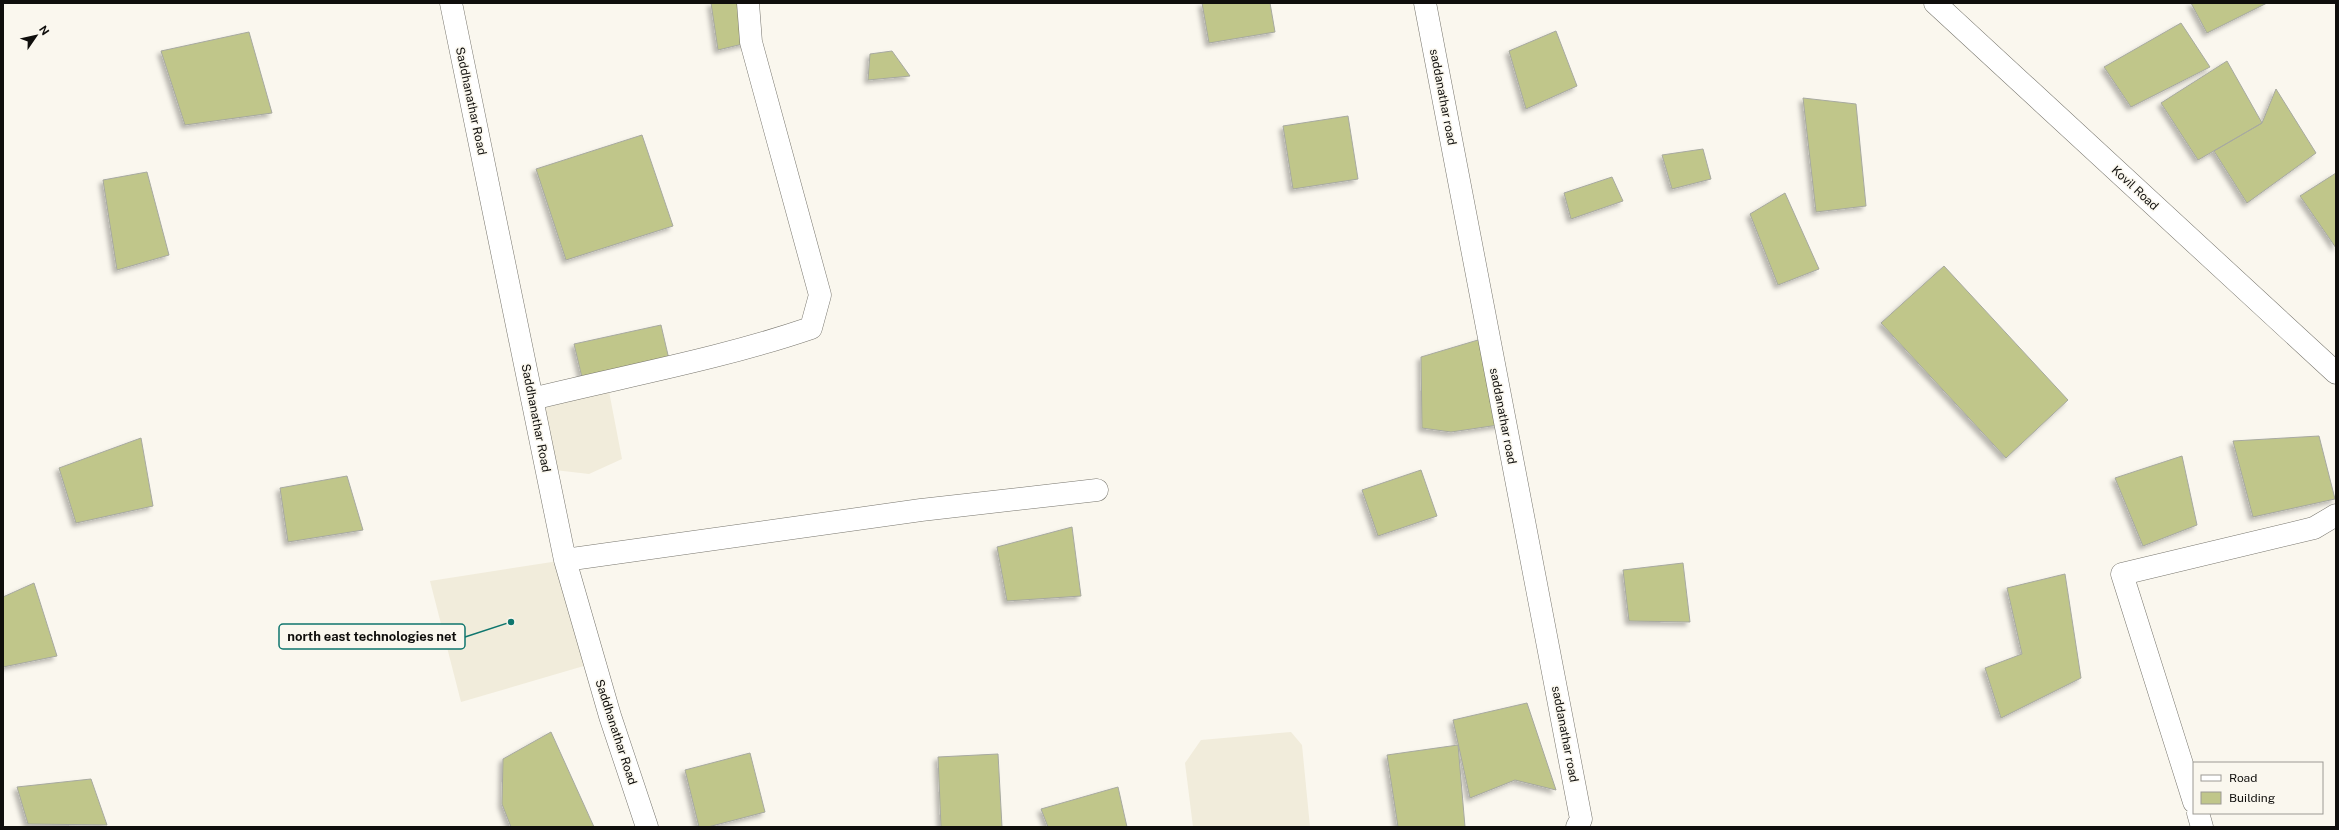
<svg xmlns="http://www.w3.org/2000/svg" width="2339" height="830" font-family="'Public Sans',sans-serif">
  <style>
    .built { fill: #f1ecdb }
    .building { fill: #c0c68a; stroke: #a7a9a0; filter: url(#shadow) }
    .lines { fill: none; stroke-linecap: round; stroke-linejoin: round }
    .minor-casing { stroke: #78766e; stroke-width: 23 }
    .minor { stroke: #fff; stroke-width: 22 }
    .labels { text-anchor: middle; stroke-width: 3; stroke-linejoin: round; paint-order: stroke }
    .street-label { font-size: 12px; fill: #0f0e0c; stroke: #faf7ee }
    .leader { fill: none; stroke: #0f766e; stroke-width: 1.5 }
    .callout-dot { fill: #0f766e; stroke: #faf7ee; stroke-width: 1.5 }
    .callout { fill: #faf7ee; stroke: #0f766e; stroke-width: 1.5 }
    .callout-label { font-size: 13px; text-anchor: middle; font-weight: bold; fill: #0f0e0c }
  </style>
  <defs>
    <filter id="shadow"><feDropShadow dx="-3.5" dy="3.5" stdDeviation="2" flood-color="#0004"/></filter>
  </defs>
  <rect width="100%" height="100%" fill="#faf7ee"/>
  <path class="built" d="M 607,381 L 622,459 L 589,474 L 546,469 L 532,399 Z
    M 565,560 L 594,663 L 461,702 L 430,581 Z
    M 1291,732 L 1302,745 L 1310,827 L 1193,827 L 1185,763 L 1201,740 Z"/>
  <path class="building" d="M 711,3 L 748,3 L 751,42 L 718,50 Z
    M 1202,3 L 1270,3 L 1275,32 L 1209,43 Z
    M 2191,3 L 2267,3 L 2207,33 Z
    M 2181,23 L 2210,67 L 2131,107 L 2104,67 Z
    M 1556,31 L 1577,86 L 1526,109 L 1509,51 Z
    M 249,32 L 272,113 L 185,125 L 161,51 Z
    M 892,51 L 910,76 L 868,80 L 870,54 Z
    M 2227,61 L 2262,123 L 2198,160 L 2161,103 Z
    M 2276,89 L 2316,153 L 2247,203 L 2214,151 L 2262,123 Z
    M 1803,98 L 1856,104 L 1866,206 L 1816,212 Z
    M 1348,116 L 1358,179 L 1293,189 L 1283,126 Z
    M 642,135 L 673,226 L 566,260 L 536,169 Z
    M 1703,149 L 1711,179 L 1672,189 L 1662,155 Z
    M 147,172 L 169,255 L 117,270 L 103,180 Z
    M 2336,173 L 2336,248 L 2300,196 Z
    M 1612,177 L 1623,201 L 1571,219 L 1564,193 Z
    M 1785,193 L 1819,269 L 1778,285 L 1750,214 Z
    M 1944,266 L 2068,400 L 2006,458 L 1881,323 Z
    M 661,325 L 671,368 L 584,386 L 574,344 Z
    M 1488,337 L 1505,424 L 1451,432 L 1422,428 L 1421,357 Z
    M 2319,436 L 2335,499 L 2253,517 L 2233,441 Z
    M 141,438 L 153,506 L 76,523 L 59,468 Z
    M 2182,456 L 2197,525 L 2143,546 L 2115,478 Z
    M 1421,470 L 1437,516 L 1378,536 L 1362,490 Z
    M 347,476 L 363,530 L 288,542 L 280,488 Z
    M 1072,527 L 1081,596 L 1007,601 L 997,547 Z
    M 1683,563 L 1690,622 L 1629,621 L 1623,570 Z
    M 2065,574 L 2081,678 L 2001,718 L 1985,668 L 2022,654 L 2007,588 Z
    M 34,583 L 57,656 L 3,667 L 3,597 Z
    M 1527,703 L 1556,790 L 1515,780 L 1470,798 L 1453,720 Z
    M 551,732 L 594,827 L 511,827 L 502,804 L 503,759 Z
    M 1458,745 L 1465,827 L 1398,827 L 1387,755 Z
    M 750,753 L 765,812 L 708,827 L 699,827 L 685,770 Z
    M 998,754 L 1002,827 L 941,827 L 938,757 Z
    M 91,779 L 107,825 L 28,824 L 17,787 Z
    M 1118,787 L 1127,827 L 1048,827 L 1041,809 Z"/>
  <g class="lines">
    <defs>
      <path id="minor" d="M 451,3 L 565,560 L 610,716 L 647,827
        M 1425,3 L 1581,819 L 1577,827
        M 1935,3 L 2336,373
        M 532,399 C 625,376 720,359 811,328 L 820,295 L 751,42 L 748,3
        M 565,560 L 921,510 L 1097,490
        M 2194,802 L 2122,574 L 2314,528 L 2336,515
        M 2198,813 L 2202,827"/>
    </defs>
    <use href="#minor" class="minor-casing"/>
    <use href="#minor" class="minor"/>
  </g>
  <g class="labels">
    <g class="street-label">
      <text transform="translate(1443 97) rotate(79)" y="4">saddanathar road</text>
      <text transform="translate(471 101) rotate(78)" y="4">Saddhanathar Road</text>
      <text transform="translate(2135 188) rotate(43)" y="4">Kovil Road</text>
      <text transform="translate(1503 416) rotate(79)" y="4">saddanathar road</text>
      <text transform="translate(536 418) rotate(79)" y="4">Saddhanathar Road</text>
      <text transform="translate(616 732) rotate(72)" y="4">Saddhanathar Road</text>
      <text transform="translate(1565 734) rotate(79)" y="4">saddanathar road</text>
    </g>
  </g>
  <path class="leader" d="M511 622L465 637"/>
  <circle class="callout-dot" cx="511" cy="622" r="4"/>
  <rect class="callout" x="279" y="624" width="186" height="25" rx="4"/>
  <g class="callout-label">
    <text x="372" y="641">north east technologies net</text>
  </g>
  <rect width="2339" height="830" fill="none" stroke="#0f0e0c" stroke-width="8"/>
  <rect x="2193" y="762" width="130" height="52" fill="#faf7ee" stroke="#9c9a94"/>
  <rect x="2201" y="775" width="20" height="6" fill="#ffffff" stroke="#9c9a94"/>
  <text x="2229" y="782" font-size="12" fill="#0f0e0c">Road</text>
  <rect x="2201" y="792" width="20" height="12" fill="#c0c68a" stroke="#9c9a94"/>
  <text x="2229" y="802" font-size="12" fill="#0f0e0c">Building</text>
  <g transform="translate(36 36) rotate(56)" stroke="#faf7ee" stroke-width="3" paint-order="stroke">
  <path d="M0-3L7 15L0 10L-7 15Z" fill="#0f0e0c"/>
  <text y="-6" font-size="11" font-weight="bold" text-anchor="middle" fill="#0f0e0c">N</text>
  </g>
</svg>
